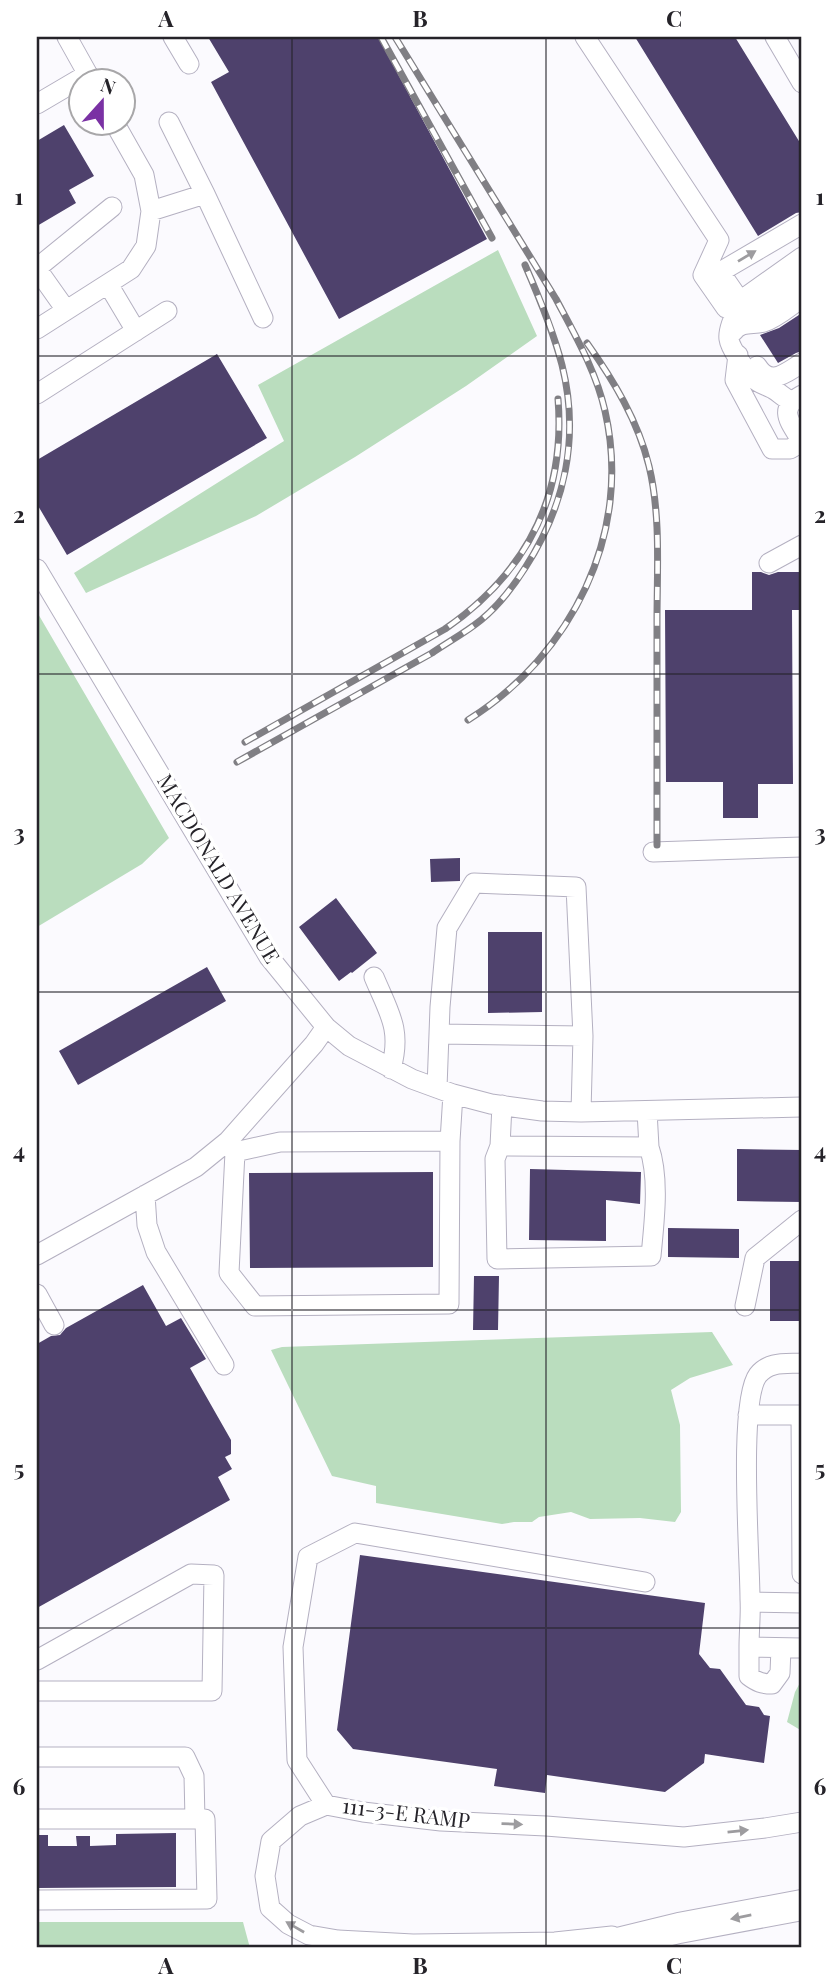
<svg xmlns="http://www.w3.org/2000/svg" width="839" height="1985" font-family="'Playfair Display',serif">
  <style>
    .green { fill: #baddbe }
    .building { fill: #4e416c }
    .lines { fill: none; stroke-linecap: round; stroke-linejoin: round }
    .minor-casing { stroke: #b4b0c1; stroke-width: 21 }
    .highway-casing { stroke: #b4b0c1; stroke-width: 32 }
    .minor { stroke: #fff; stroke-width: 19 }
    .highway { stroke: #fff; stroke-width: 30 }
    .rail-casing { stroke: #807f84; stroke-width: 7 }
    .rail { stroke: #fff; stroke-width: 4.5; stroke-dasharray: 13; stroke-linecap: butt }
    .oneway { fill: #9d9c9f }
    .grid { fill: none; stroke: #252329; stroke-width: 2; stroke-opacity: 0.55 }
    .labels { text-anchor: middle; stroke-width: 7; stroke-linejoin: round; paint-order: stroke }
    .street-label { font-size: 21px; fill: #252329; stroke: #fff }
    .neatline { fill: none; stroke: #252329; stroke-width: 2.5 }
    .grid-label { font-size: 23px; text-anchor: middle; font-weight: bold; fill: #252329 }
  </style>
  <rect width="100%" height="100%" fill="#fbfafe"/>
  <path class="green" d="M 498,250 L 537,336 L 466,386 L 355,457 L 256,516 L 86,593 L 74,573 L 284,441 L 258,385 Z
    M 37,612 L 169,838 L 142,864 L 37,927 Z
    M 712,1332 L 733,1365 L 690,1378 L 671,1390 L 680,1425 L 681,1512 L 675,1522 L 640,1518 L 590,1519 L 571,1512 L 539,1517 L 532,1522 L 514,1522 L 502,1524 L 376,1503 L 376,1486 L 332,1476 L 271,1350 L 282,1347 Z
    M 802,1679 L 802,1731 L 787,1722 L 795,1692 Z
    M 37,1922 L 243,1922 L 250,1948 L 37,1948 Z"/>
  <path class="building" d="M 208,37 L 378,37 L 487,239 L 339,319 L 211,82 L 229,72 Z
    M 635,37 L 735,37 L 802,146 L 802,212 L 796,213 L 758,236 Z
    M 64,125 L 94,176 L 69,190 L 76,203 L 37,226 L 37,141 Z
    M 802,313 L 802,351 L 796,353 L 778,363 L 760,335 L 779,328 Z
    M 217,354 L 267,438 L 67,555 L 37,504 L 37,460 Z
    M 752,572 L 761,572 L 769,575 L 778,572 L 802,572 L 802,610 L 792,610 L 793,784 L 758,784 L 758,818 L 723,818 L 723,782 L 666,782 L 665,610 L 752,610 Z
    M 460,858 L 460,881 L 431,882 L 430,859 Z
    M 336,898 L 377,953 L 352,973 L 351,972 L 339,981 L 299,927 Z
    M 488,932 L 542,932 L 542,1012 L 488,1013 Z
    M 207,967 L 226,1001 L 78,1085 L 59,1051 Z
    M 737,1149 L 802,1150 L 802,1202 L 737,1201 Z
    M 530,1169 L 641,1172 L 640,1204 L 606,1200 L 606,1241 L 529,1240 Z
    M 433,1172 L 433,1267 L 250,1268 L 249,1173 Z
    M 668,1228 L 739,1229 L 739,1258 L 668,1257 Z
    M 770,1261 L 802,1261 L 802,1321 L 770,1321 Z
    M 474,1276 L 499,1276 L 498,1330 L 473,1330 Z
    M 143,1285 L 166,1326 L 181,1318 L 206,1359 L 190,1368 L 231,1440 L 231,1454 L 225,1457 L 232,1469 L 218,1477 L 230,1500 L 37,1608 L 37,1344 L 51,1336 L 60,1335 L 66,1328 Z
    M 360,1555 L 705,1603 L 699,1654 L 710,1668 L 720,1669 L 746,1705 L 759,1707 L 764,1715 L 770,1716 L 764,1763 L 705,1754 L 704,1763 L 665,1792 L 547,1775 L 545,1793 L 494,1786 L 497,1769 L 353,1749 L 337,1730 Z
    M 176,1833 L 176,1887 L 37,1888 L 37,1835 L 48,1835 L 48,1846 L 77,1846 L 76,1836 L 90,1836 L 90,1846 L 116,1845 L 116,1834 Z"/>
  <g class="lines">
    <defs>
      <path id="minor" d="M 67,37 L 91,80
        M 173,37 L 189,64
        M 585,37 L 719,240 L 703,275 L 726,308 L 740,301
        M 775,37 L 802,83
        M 37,104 L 88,74
        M 169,122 L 205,194 L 263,318
        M 151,211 L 205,194
        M 802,224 L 720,272 L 740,301 L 802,257
        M 37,268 L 112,207
        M 37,269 L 66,310
        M 108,284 L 136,331
        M 37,329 L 131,269 L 146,246 L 151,211 L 144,175 L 114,122
        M 733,332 C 741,321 752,325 764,322 C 777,318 791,305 802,298
        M 738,355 L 735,380 L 772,449 L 790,449 L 802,442
        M 757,366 C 771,388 786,372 802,363
        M 37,394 L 167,311
        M 802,395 C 776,409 791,423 802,442
        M 792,400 C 783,399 781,393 773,389 C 766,385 759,384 753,378 C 746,371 730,348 729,339 C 728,333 730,328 732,322 L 802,279
        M 769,563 L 802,545
        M 37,569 L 269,957 L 326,1027 L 349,1046 L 412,1079 L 453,1094 L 491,1104 L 542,1111 L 581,1112 L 802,1107
        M 653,852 L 802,847
        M 374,977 C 389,1013 402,1029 391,1069
        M 439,1034 L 583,1036
        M 437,1088 L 440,1007 L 447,928 L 474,883 L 576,887 L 583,1036 L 581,1112
        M 502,1105 L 500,1146 L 649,1147 L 647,1111
        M 229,1142 L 235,1152 L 280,1142 L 450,1141 L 453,1094
        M 500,1146 L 495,1159 L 497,1259 L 651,1256 C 654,1223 660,1179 649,1147
        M 235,1152 L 229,1273 L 255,1306 L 449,1304 L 450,1141
        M 145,1195 L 147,1225 L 156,1252 L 224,1365
        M 37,1255 L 196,1167 L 228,1141 L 314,1044 L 326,1027
        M 37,1294 L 54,1325
        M 745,1306 L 755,1258 L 802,1220
        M 802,1363 C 786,1364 769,1361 758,1375 C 738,1401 750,1558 750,1599 C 751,1615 749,1631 749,1647 L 802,1648
        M 748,1415 L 802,1415
        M 801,1415 L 802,1574
        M 751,1602 L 802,1603
        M 749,1647 L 749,1676 C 757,1682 762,1684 772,1684 L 780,1673 L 781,1648
        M 37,1660 L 191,1574 L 214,1575 L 212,1691 L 37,1691
        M 37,1757 L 185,1757 L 194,1776 L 195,1819
        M 326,1805 L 297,1760 L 293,1647 L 308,1557 L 355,1533 L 645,1582
        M 37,1819 L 205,1819 L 207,1899 L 37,1900
        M 612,1936 L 555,1942 L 413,1944 L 338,1940 L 309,1935 L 288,1924 L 270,1908 L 265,1876 L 271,1841 L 300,1816 L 326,1805 L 363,1812 L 441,1821 L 546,1826 L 684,1837 L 765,1828 L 802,1822"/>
      <path id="highway" d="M 597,1948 L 679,1928 L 802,1905"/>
    </defs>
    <use href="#minor" class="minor-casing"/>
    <use href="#highway" class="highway-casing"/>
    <use href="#minor" class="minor"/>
    <use href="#highway" class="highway"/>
    <defs>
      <path id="rail" d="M 381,37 L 492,238
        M 395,37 L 556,299 C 575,335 596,371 605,411 C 633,533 572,655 468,720
        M 587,343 C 614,381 638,421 649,466 C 661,516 657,570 657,621 C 657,695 657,770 657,845
        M 245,742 L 445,629 C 526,573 566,498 558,399
        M 237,762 L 432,653 C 448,642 465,633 481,620 C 498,606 513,587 525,568 C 565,506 580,437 562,365 C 553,330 539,297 525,265"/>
    </defs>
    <use href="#rail" class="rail-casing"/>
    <use href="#rail" class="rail"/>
  </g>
  <defs><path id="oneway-solid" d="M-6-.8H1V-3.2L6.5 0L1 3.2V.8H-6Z" transform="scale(1.75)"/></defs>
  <g class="oneway">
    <use href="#oneway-solid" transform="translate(747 256) rotate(-31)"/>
    <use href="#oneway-solid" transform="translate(512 1824) rotate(2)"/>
    <use href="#oneway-solid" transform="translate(738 1831) rotate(-6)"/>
    <use href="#oneway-solid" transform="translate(741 1917) rotate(169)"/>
    <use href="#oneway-solid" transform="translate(295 1927) rotate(-150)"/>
  </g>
  <path class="grid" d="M 292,37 L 292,1948M 546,37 L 546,1948M 37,356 L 802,356M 37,674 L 802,674M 37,992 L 802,992M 37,1310 L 802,1310M 37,1628 L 802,1628"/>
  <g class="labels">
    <g class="street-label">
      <text transform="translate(218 869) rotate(59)" y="7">MACDONALD AVENUE</text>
      <text transform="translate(406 1814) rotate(7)" y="7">111-3-E RAMP</text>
    </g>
  </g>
  <rect width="839" height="1985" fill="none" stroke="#ffffff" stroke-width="77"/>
  <g transform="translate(102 102) rotate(21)"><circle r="33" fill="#ffffff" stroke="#a8a7a9" stroke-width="2"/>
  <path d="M0-5L12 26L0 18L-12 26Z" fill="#7a31a4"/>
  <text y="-10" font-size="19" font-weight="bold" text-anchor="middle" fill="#252329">N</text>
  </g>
  <rect x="38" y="38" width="762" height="1908" class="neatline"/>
  <g class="grid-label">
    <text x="166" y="27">A</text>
    <text x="420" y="27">B</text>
    <text x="674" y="27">C</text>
    <text x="19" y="205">1</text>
    <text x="820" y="205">1</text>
    <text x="19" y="523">2</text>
    <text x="820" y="523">2</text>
    <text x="19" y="841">3</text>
    <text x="820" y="841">3</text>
    <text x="19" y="1159">4</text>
    <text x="820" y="1159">4</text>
    <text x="19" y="1477">5</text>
    <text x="820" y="1477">5</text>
    <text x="19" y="1795">6</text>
    <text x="820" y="1795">6</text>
    <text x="166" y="1974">A</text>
    <text x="420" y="1974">B</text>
    <text x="674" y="1974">C</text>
  </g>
</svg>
